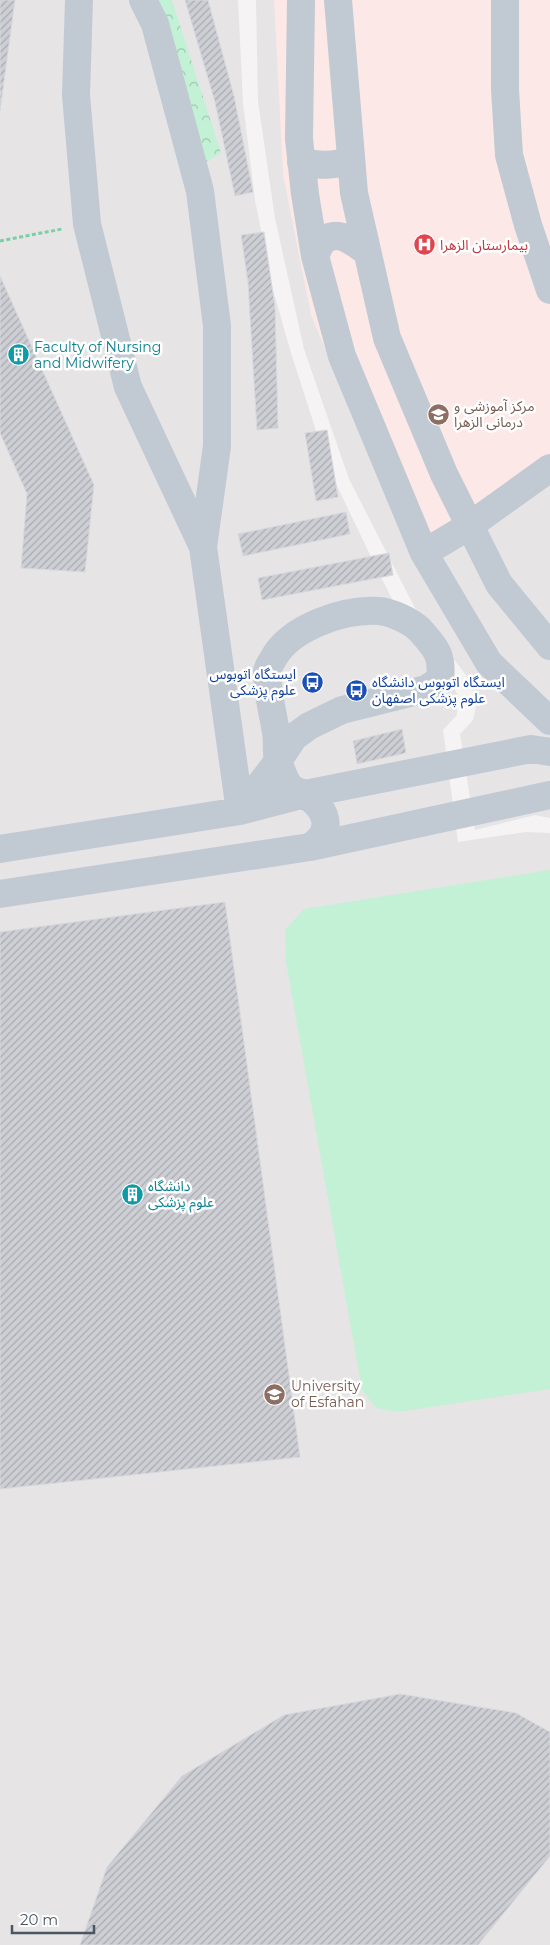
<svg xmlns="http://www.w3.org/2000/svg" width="550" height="1945" font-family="Montserrat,'Noto Sans Arabic',sans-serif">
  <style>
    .education { fill: #e6e4e5 }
    .medical { fill: #fce8e6 }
    .forest { fill: url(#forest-crowns) }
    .park { fill: #c3f1d5 }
    .building { fill: url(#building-hatch); stroke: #d7d9de }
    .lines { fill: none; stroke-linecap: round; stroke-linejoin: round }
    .path { stroke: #7ad0a6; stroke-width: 3; stroke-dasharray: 4 2.5; stroke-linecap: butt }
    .minor { stroke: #c1cad2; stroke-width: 28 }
    .labels { text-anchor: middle; stroke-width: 5; stroke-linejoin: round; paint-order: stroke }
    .health-label { font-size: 14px; fill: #be3a42; stroke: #fff; text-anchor: start }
    .culture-label { font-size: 14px; fill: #0d838f; stroke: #fff; text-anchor: start }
    .education-label { font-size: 14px; fill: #785e54; stroke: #fff; text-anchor: start }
    .transit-label { font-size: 14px; fill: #164399; stroke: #fff; text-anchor: end }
  </style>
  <defs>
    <pattern id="forest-crowns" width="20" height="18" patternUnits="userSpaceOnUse" patternTransform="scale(1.25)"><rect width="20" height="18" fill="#c3f1d5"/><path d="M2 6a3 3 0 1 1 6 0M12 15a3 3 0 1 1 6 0" fill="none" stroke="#a0c6b0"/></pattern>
    <pattern id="building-hatch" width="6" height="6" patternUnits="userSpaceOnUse" patternTransform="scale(1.25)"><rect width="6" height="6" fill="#cdcfd5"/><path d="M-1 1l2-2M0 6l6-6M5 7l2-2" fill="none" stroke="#a8abb0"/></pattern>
  </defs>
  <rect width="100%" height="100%" fill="#f5f3f3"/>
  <path class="education" d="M 0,0 L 238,0 L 243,103 L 255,200 L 272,286 L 291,353 L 319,440 L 336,484 L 375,565 L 402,619 L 452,683 L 457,694 L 457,715 L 443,730 L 458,842 L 526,832 L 550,833 L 550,1945 L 0,1945 Z
    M 256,0 L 550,0 L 550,818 L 535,815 L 475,830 L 460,734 L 473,720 L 477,702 L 466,675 L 417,612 L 349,479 L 304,349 L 275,218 L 258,101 Z"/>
  <path class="medical" d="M 274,0 L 550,0 L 550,469 L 410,552 L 311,315 L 283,175 Z"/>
  <path class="forest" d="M 149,0 L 172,0 L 221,153 L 206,162 Z"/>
  <path class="park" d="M 550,870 L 550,1389 L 398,1412 L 376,1408 L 362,1390 L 286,962 L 285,930 L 304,909 Z"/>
  <path class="building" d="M 0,0 L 15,0 L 0,111 Z
    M 185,0 L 208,0 L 234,96 L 253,192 L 235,196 L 215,102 Z
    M 264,232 L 275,307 L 278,428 L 257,430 L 248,283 L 241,235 Z
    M 0,276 L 94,485 L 85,572 L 21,568 L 27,494 L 0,433 Z
    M 327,430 L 338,497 L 316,501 L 305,433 Z
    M 346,512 L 350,534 L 243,556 L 238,534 Z
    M 389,553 L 393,575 L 262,600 L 258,578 Z
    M 402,729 L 406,753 L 357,764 L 353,741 Z
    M 225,902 L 300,1457 L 0,1489 L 0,932 Z
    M 400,1694 L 516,1713 L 550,1732 L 550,1856 L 478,1945 L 80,1945 L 107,1867 L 182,1776 L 284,1715 Z"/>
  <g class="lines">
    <path class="path" d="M 0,241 L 62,229"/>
    <path class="minor" d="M 79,0 L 76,95 L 87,224 L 128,387 L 203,547 L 217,446 L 217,326 L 200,191 L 155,24 L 143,0
      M 301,0 L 299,139 L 305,194 L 315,256 L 342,356 L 424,553 L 489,663 L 550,721
      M 338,0 L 354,193 L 387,338 L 444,474 L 499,584 L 550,646
      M 505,0 L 505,89 L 509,155 L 528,225 L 550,290
      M 301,162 C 320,166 333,166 351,160
      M 315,256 C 317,252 320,244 323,241 C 339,228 354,243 367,252
      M 203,547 L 240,811
      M 424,553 L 469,526 L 550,468
      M 240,811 L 278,761 L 294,737 L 309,726 L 342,710 L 426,689 L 440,680 C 443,655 436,648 420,630 C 411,621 391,612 379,611 C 344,609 290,627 273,659 C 271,663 267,667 267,672 C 267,693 273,713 276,732 C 278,742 275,754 279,763 C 281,769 286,782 290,787 C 294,791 302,792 307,796 C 328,811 334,831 310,847
      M 0,849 L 240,811 L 305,794 L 531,749 L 550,752
      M 0,894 L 310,847 L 550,795"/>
  </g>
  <defs>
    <symbol id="hospital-disc" viewBox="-11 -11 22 22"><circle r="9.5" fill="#e0444e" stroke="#fff"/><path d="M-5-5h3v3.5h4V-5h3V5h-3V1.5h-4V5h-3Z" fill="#fff"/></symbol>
    <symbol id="building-disc" viewBox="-11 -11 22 22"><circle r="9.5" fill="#0f9aa8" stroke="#fff"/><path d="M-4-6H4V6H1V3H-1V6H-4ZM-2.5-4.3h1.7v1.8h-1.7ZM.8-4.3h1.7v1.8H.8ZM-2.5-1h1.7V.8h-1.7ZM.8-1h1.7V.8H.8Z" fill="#fff"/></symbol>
    <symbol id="university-disc" viewBox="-11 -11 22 22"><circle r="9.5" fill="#8d6e63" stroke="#fff"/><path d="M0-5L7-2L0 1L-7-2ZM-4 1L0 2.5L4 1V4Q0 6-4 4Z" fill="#fff"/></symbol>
    <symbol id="bus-disc" viewBox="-11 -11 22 22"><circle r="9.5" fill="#1a4fb4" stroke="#fff"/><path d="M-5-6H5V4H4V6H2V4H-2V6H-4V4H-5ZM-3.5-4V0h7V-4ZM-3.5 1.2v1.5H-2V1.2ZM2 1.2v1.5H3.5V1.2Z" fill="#fff"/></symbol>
  </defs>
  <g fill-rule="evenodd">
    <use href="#hospital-disc" x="412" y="232" width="25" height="25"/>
    <use href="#building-disc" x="6" y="342" width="25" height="25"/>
    <use href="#university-disc" x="426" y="402" width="25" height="25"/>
    <use href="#bus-disc" x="300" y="670" width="25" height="25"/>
    <use href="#bus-disc" x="344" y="678" width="25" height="25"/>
    <use href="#building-disc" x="120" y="1182" width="25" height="25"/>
    <use href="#university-disc" x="262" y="1382" width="25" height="25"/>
  </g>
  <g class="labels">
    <g class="health-label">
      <text x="440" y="250">بیمارستان الزهرا</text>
    </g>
    <g class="culture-label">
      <text x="34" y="352">Faculty of Nursing<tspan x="34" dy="16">and Midwifery</tspan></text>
      <text x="148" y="1191">دانشگاه<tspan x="148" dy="16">علوم پزشکی</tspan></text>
    </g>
    <g class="education-label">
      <text x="454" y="411">مرکز آموزشی و<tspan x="454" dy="16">درمانی الزهرا</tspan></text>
      <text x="291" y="1391">University<tspan x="291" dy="16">of Esfahan</tspan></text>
    </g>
    <g class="transit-label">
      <text x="296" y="679">ایستگاه اتوبوس<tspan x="296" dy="16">علوم پزشکی</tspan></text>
      <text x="372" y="687" text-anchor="start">ایستگاه اتوبوس دانشگاه<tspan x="372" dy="16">علوم پزشکی اصفهان</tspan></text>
    </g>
  </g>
  <path d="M12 1925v8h82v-8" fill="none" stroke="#4a5661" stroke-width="2.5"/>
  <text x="20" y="1925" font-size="15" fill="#4a5661" stroke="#ffffff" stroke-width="4" paint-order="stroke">20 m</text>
</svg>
